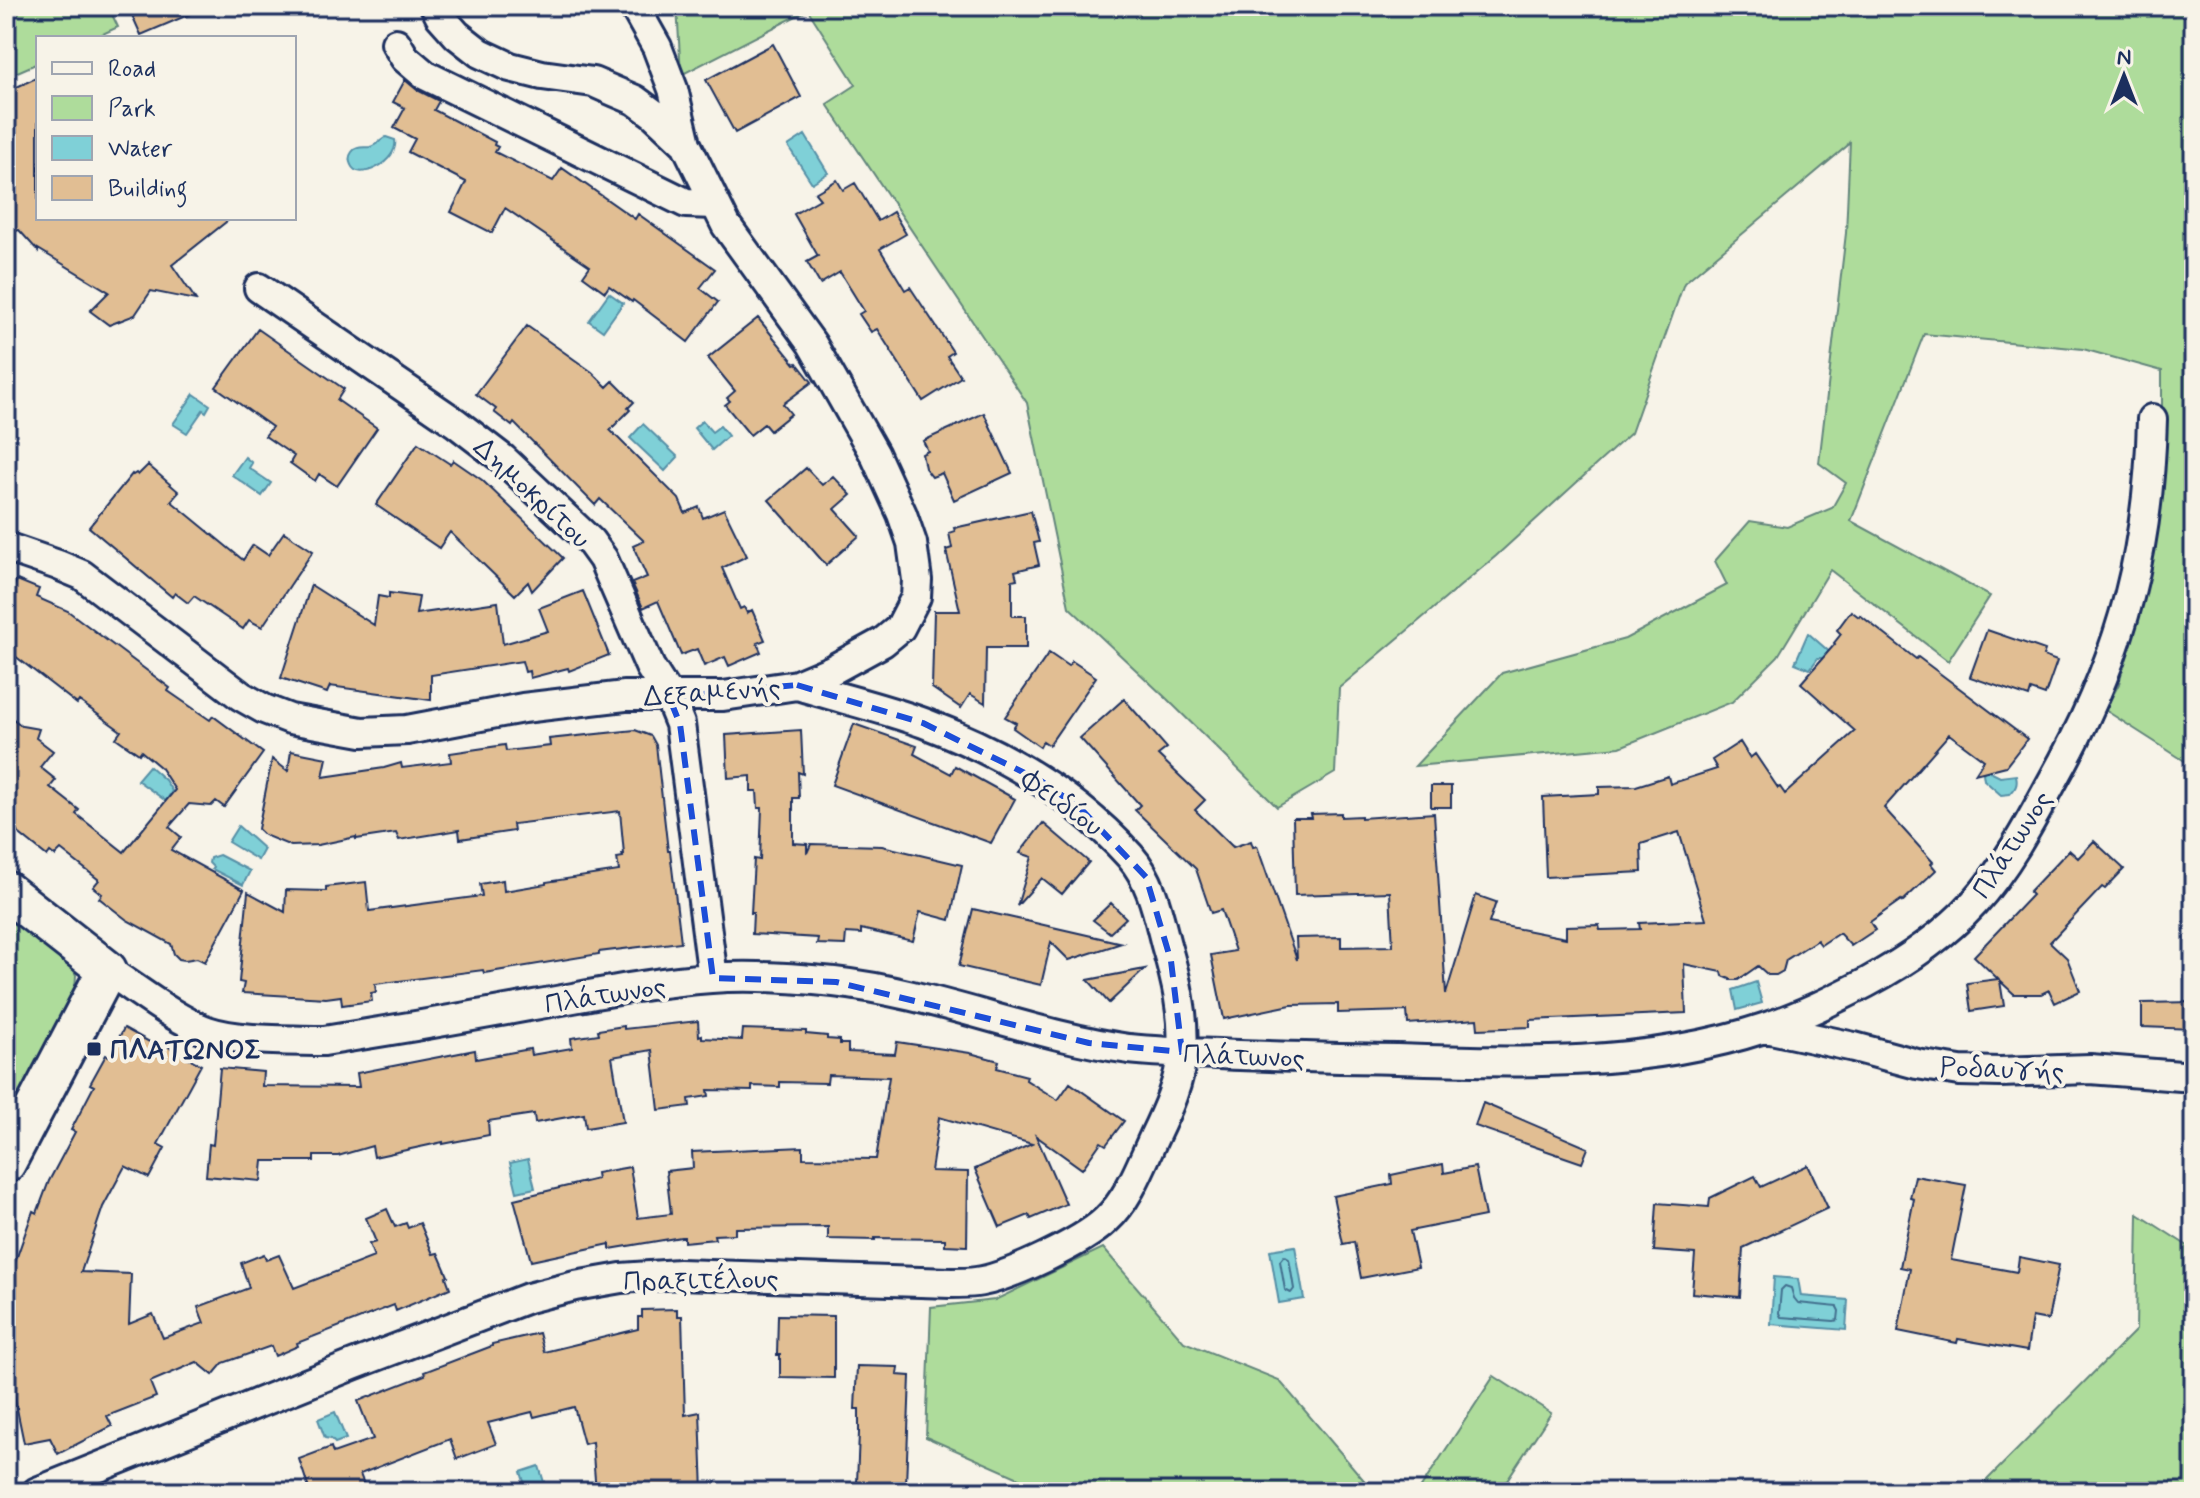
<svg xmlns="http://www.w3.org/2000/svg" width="2200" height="1498" font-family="Mynerve,sans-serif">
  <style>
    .green { fill: #aedc9b; stroke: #64867c; stroke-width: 2 }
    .water { fill: #7fd0d7; stroke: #5790a7; stroke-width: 2 }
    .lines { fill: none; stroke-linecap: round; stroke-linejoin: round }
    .shore { stroke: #436f8e; stroke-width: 2 }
    .building { fill: #e1be93; stroke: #1b2f5e; stroke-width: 2 }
    .street-casing { stroke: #1b2f5e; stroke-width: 34 }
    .secondary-casing { stroke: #1b2f5e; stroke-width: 44 }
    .street { stroke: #f7f3e8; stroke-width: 28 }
    .secondary { stroke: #f7f3e8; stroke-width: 38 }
    .marked { fill: none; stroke: #1d4ed8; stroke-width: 6; stroke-dasharray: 16 10; stroke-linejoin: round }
    .poi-dot { fill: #1b2f5e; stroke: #f7f3e8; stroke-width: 3 }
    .labels { text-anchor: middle; stroke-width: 8; stroke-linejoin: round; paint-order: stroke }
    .street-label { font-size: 28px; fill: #1b2f5e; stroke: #f7f3e8 }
    .poi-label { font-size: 28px; font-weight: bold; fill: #1b2f5e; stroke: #f7f3e8; text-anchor: start }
  </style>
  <rect width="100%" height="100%" fill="#f7f3e8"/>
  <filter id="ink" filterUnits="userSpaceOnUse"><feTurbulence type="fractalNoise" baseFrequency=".0125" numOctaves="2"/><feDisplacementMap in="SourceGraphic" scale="16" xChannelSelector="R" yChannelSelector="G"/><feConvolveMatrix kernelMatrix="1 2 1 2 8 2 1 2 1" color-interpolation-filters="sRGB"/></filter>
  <g filter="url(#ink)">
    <path class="green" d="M 6,6 L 108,6 L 118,27 L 94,38 L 38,38 L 38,63 L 6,77 Z
      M 677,6 L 2194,6 L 2194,767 L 2105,710 L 2119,684 L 2150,556 L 2162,467 L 2162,371 L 2083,349 L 1924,334 L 1851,521 L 1990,596 L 1948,661 L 1830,570 L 1778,656 L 1732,702 L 1620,747 L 1415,766 L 1502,673 L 1625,639 L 1727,585 L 1715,561 L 1750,521 L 1787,527 L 1832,508 L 1846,483 L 1819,463 L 1846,233 L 1850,141 L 1847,146 L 1684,283 L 1631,433 L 1496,556 L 1339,688 L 1335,773 L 1277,807 L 1167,699 L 1069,607 L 1027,403 L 827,104 L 856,85 L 808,10 L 681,75 Z
      M 12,916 L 71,964 L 76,975 L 75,990 L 6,1119 L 6,918 Z
      M 2138,1214 L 2194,1250 L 2194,1492 L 1975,1492 L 2136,1330 Z
      M 1103,1248 L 1184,1342 L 1279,1380 L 1374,1492 L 1112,1492 L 1105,1489 L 1030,1483 L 926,1437 L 931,1307 L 995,1300 Z
      M 1494,1376 L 1551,1413 L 1499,1492 L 1418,1492 Z"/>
    <path class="water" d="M 805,135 L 828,173 L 812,183 L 788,146 Z
      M 386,137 L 395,140 C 399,161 358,183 351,165 C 349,161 349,156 352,152 C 356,146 363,148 370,147 C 377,145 381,140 386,137 Z
      M 609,293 L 623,303 L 603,331 L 589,321 Z
      M 194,394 L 210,405 L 206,412 L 203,410 L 187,433 L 173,424 Z
      M 702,421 L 712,432 L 720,426 L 728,436 L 712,450 L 694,428 Z
      M 643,424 L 678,457 L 665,471 L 630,438 Z
      M 245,457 L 252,463 L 249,468 L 271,483 L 262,496 L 232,475 Z
      M 1808,633 L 1833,655 L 1828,663 L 1822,658 L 1818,658 L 1810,669 L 1795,663 Z
      M 149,766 L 165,780 L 172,791 L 166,801 L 137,780 Z
      M 1986,770 L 2000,777 L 2016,775 C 2018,784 2016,788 2010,794 L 2001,795 L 1984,780 L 1983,773 Z
      M 238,826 L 264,849 L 258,860 L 228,842 Z
      M 219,855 L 250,871 L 243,885 L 212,869 L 213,867 L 209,863 L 210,858 Z
      M 1756,982 L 1762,1003 L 1737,1010 L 1733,990 Z
      M 528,1159 L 535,1188 L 517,1192 L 510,1163 Z
      M 1295,1246 L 1304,1299 L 1279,1303 L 1270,1250 Z
      M 1774,1277 L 1798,1279 L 1801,1296 L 1848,1300 L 1846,1330 L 1771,1324 Z
      M 335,1412 L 346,1439 L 335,1443 L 331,1439 L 325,1438 L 318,1419 Z
      M 539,1466 L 547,1492 L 527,1492 L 521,1472 Z"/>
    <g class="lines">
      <path class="shore" d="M 1284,1256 L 1289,1259 L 1294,1289 L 1291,1293 L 1285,1290 L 1280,1261 Z
        M 1785,1286 L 1791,1288 L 1794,1298 L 1798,1303 L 1837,1307 L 1839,1311 L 1838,1320 L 1834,1321 L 1781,1317 L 1779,1313 L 1781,1290 Z"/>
    </g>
    <path class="building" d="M 128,6 L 209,6 L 141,35 Z
      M 773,44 L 801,97 L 735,133 L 706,80 Z
      M 38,77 L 38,218 L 231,218 L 172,265 L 196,300 L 151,291 L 135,315 L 109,325 L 90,311 L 109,292 L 38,249 L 38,251 L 19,230 L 6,234 L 6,92 Z
      M 405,80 L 417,90 L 439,101 L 434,110 L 495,142 L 494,145 L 498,147 L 495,152 L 553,181 L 562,168 L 635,219 L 638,214 L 715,269 L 700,288 L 718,302 L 688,342 L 633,300 L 632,302 L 609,286 L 605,292 L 583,276 L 590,266 L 505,208 L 492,233 L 451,212 L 466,182 L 408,152 L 415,139 L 394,128 L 405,108 L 393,102 Z
      M 837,180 L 843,190 L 855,183 L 878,221 L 893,212 L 906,234 L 880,249 L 905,290 L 910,287 L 953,352 L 947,356 L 961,377 L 923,401 L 877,329 L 871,332 L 859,314 L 864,311 L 840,272 L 820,284 L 807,262 L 818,256 L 794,214 L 820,199 L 815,193 Z
      M 758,318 L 795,364 L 797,363 L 812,382 L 783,404 L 791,414 L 770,431 L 764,424 L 750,435 L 725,405 L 730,401 L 727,398 L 735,391 L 708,358 Z
      M 527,326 L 592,372 L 607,387 L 613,381 L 634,402 L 628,408 L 630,410 L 610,430 L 679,499 L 685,513 L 699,507 L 703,518 L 724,509 L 747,556 L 722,568 L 740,609 L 744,607 L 747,613 L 752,610 L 765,640 L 757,643 L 761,652 L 729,666 L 725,657 L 704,666 L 697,649 L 681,655 L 658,601 L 643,608 L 632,583 L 647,577 L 633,546 L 644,541 L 600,499 L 595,505 L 514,423 L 512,426 L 494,412 L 496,409 L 476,394 Z
      M 258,329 L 344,389 L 337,400 L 377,428 L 337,486 L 319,474 L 315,481 L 290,463 L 294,456 L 265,436 L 272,427 L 216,387 Z
      M 984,413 L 1012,473 L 954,500 L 942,473 L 932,477 L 925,468 L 922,454 L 928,451 L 923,441 Z
      M 418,443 L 450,464 L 453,460 L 482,480 L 563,558 L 532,591 L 528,582 L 515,595 L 450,532 L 439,548 L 376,505 Z
      M 148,465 L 179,492 L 171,501 L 243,560 L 253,545 L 268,555 L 284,532 L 313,551 L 262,627 L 249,620 L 243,629 L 194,596 L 188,603 L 175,593 L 172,597 L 89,527 L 132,474 L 133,475 L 136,473 L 138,475 Z
      M 806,468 L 822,485 L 833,476 L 851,495 L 835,509 L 859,536 L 826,565 L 769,500 Z
      M 1031,511 L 1039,542 L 1034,543 L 1039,565 L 1015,571 L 1017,579 L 1012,580 L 1012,616 L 1026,616 L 1026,648 L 986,648 L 985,703 L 970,694 L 961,708 L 932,688 L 934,611 L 960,611 L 946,550 L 952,548 L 949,533 L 955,531 L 954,528 Z
      M 17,580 L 39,589 L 36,597 L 68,611 L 170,688 L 168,691 L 210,720 L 213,716 L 263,753 L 224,807 L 216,801 L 211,806 L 189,804 L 169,827 L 181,837 L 171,850 L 244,890 L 205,962 L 197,958 L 185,960 L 179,959 L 174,954 L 171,944 L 127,920 L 99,898 L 102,894 L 93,887 L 99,880 L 61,850 L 55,856 L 50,852 L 47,856 L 6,823 L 6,713 L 22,726 L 39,729 L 36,738 L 53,751 L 40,767 L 56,780 L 50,787 L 79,810 L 76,814 L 124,852 L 175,790 L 160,767 L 141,751 L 139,754 L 116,738 L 121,731 L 79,701 L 77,704 L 6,649 L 6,583 L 14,586 Z
      M 311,585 L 374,625 L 378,596 L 389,598 L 389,593 L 419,597 L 416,614 L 498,602 L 503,644 L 548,631 L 539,608 L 583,591 L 609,655 L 569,671 L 568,668 L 530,678 L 529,671 L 525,672 L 522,661 L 431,675 L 431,700 L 330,686 L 327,693 L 281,678 Z
      M 1851,611 L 1859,617 L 1860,615 L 1916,659 L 1918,657 L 2027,739 L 2006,766 L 1975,774 L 1984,760 L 1949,734 L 1884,808 L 1933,862 L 1931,864 L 1936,870 L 1902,902 L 1901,900 L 1870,922 L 1875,930 L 1851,946 L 1839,933 L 1821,945 L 1817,940 L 1786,960 L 1783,971 L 1776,975 L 1768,975 L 1758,966 L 1738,980 L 1732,980 L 1723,976 L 1722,972 L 1684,964 L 1686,1013 L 1530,1020 L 1530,1027 L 1478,1029 L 1477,1019 L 1408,1024 L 1407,1011 L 1338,1013 L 1338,1004 L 1291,1005 L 1224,1019 L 1211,955 L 1235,951 L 1221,910 L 1211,913 L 1196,869 L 1135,810 L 1140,805 L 1080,738 L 1124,699 L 1167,748 L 1158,755 L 1205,800 L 1195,810 L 1233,847 L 1251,841 L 1253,847 L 1257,846 L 1297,960 L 1296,938 L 1341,937 L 1341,947 L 1393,946 L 1390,892 L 1295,895 L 1293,818 L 1312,818 L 1311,814 L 1341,813 L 1341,817 L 1361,816 L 1361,818 L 1434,813 L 1446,994 L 1476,895 L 1496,902 L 1489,923 L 1566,938 L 1566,926 L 1599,925 L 1600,930 L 1640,929 L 1639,923 L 1706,920 L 1679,832 L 1641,844 L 1642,872 L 1546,877 L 1543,797 L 1599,794 L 1599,787 L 1636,786 L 1668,776 L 1670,784 L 1717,769 L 1712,760 L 1740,742 L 1750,758 L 1755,754 L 1778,788 L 1780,787 L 1785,794 L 1855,731 L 1801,683 L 1835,644 L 1834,643 L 1841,634 L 1837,630 Z
      M 1987,630 L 2045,650 L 2043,656 L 2057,661 L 2045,695 L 2031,690 L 2029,697 L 1970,677 Z
      M 1049,653 L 1068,666 L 1072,661 L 1096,677 L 1049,745 L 1043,741 L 1040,747 L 1013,728 L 1016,723 L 1005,717 Z
      M 854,724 L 917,746 L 914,754 L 951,774 L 955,766 L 1015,799 L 991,843 L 832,785 Z
      M 635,730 L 651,736 L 656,745 L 668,851 L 670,851 L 681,942 L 599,952 L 599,954 L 484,973 L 483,970 L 375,984 L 376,992 L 371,993 L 372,1001 L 342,1005 L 341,996 L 326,998 L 242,993 L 244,983 L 239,982 L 248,892 L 285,912 L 286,890 L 326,891 L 326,887 L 366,882 L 369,911 L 482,896 L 480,884 L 503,880 L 504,891 L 546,884 L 546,882 L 619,871 L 617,858 L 623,857 L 622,854 L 624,854 L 620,811 L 513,824 L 514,831 L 460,839 L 459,830 L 399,840 L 396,833 L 356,839 L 356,837 L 318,845 L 291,846 L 264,835 L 258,829 L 272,759 L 288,771 L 291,751 L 327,758 L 323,777 L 384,768 L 401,763 L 402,768 L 451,762 L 450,753 L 505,745 L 506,751 L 550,746 L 549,739 Z
      M 801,730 L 803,774 L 798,772 L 799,798 L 793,798 L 793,843 L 807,844 L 807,853 L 811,844 L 882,846 L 962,865 L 950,920 L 920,912 L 913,941 L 861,929 L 861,934 L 846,933 L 845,945 L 817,944 L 818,938 L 752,934 L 753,913 L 751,913 L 754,859 L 760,860 L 762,808 L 758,808 L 757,791 L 751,791 L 751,776 L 728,778 L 726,735 Z
      M 1431,786 L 1451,786 L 1451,807 L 1431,807 Z
      M 1043,823 L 1089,862 L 1062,894 L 1042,878 L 1017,906 L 1032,857 L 1020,853 Z
      M 2094,841 L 2124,869 L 2105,889 L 2102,887 L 2050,942 L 2067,958 L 2080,991 L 2055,1003 L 2049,990 L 2041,994 L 2014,994 L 2000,981 L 2004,1006 L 1971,1011 L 1967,983 L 1998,979 L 1974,956 L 2032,895 L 2029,892 L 2069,850 L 2078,858 Z
      M 1111,903 L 1126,918 L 1110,933 L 1093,920 Z
      M 973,909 L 1022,920 L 1122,943 L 1069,960 L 1051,942 L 1041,985 L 959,966 Z
      M 1145,969 L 1109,1003 L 1088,980 Z
      M 2194,1002 L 2194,1029 L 2142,1027 L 2142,1003 Z
      M 698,1021 L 699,1036 L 702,1035 L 702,1038 L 742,1040 L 743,1029 L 806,1031 L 806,1034 L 827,1036 L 827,1039 L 840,1040 L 840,1044 L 848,1044 L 848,1052 L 895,1054 L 897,1042 L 970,1053 L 999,1061 L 997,1068 L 1027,1076 L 1026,1080 L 1058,1100 L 1070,1083 L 1124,1121 L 1106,1145 L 1101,1142 L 1082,1169 L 1036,1136 L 1066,1204 L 1031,1219 L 1029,1215 L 1000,1227 L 975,1169 L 1032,1144 L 939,1117 L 931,1171 L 968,1172 L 967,1246 L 945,1245 L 945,1239 L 875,1238 L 875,1240 L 828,1239 L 828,1227 L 735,1228 L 735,1234 L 714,1235 L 715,1239 L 684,1242 L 684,1237 L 681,1237 L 610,1249 L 610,1244 L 531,1261 L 514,1199 L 597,1179 L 596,1173 L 630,1167 L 638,1218 L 671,1214 L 666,1171 L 693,1168 L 692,1152 L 803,1147 L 803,1158 L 876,1159 L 889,1077 L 828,1075 L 827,1083 L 780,1082 L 780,1087 L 752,1086 L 752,1091 L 708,1090 L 709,1096 L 689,1099 L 690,1106 L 659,1110 L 652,1050 L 612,1057 L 623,1122 L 586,1128 L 584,1114 L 535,1123 L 534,1114 L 488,1121 L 489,1135 L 443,1144 L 443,1142 L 374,1157 L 372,1146 L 338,1156 L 314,1156 L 314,1161 L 263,1161 L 261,1181 L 206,1176 L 209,1144 L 213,1145 L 220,1068 L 263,1072 L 262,1086 L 359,1087 L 357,1073 L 393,1066 L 475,1050 L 476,1059 L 530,1049 L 531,1055 L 572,1048 L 571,1038 L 599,1034 L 598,1030 L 624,1026 L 624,1029 Z
      M 124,1028 L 164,1050 L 167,1046 L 201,1065 L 158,1144 L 165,1148 L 149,1178 L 125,1166 L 103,1207 L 81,1272 L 131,1274 L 129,1324 L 153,1314 L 163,1338 L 204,1323 L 198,1307 L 249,1288 L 241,1263 L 264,1254 L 266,1260 L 279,1255 L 294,1288 L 374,1257 L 369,1244 L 376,1242 L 366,1218 L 387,1209 L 395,1227 L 406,1223 L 408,1228 L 420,1223 L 433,1254 L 438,1253 L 448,1276 L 446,1277 L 450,1288 L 396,1311 L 394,1305 L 297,1343 L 298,1346 L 275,1356 L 271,1346 L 223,1363 L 213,1375 L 197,1362 L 150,1382 L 156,1397 L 107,1416 L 112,1426 L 58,1454 L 50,1438 L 24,1443 L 6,1356 L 10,1268 L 13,1268 L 33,1211 L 37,1213 L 49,1181 L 75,1132 L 71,1130 L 94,1086 L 90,1084 L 106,1055 L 109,1056 Z
      M 1483,1103 L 1588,1148 L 1582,1163 L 1475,1126 Z
      M 1443,1164 L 1444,1173 L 1475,1167 L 1485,1216 L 1410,1231 L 1418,1267 L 1361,1278 L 1354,1242 L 1343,1244 L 1333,1196 L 1392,1184 L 1391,1175 Z
      M 1808,1165 L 1828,1208 L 1743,1248 L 1740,1297 L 1692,1293 L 1695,1254 L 1654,1251 L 1657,1203 L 1709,1207 L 1710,1198 L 1755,1176 L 1761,1187 Z
      M 1915,1176 L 1966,1185 L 1951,1260 L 2017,1272 L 2019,1257 L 2059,1265 L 2048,1320 L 2032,1317 L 2027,1351 L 1958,1339 L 1957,1343 L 1898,1331 L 1910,1269 L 1900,1267 L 1914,1199 L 1910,1198 Z
      M 677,1309 L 677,1316 L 682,1316 L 685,1415 L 700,1412 L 703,1492 L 596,1492 L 592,1442 L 584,1444 L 574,1407 L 534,1417 L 532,1412 L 488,1423 L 496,1444 L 457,1459 L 450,1439 L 360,1474 L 367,1492 L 310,1492 L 299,1459 L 331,1447 L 333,1453 L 373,1439 L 358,1401 L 425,1375 L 424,1372 L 492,1346 L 492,1344 L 539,1333 L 544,1352 L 638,1329 L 638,1317 L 642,1317 L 642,1310 Z
      M 778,1315 L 834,1316 L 834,1378 L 780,1377 L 780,1355 L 777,1355 Z
      M 857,1366 L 898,1367 L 897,1375 L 910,1376 L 906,1485 L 857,1483 L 859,1433 L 859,1409 L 855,1409 Z"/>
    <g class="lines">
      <defs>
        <path id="street" d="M 634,6 L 657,47 L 673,89 L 686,144
          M 396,43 L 405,58 L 425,75 L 686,203 L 715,204
          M 259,288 L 456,423 L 503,459 L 590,541 L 603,559 L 650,667 L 669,697 L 680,724 L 713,978
          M 6,547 L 58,565 L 82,575 L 241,696 L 264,709 L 290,719 L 362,732 L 407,730 L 523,708 L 625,696 L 723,696 L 797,685 L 830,671 L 883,642 L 900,628 L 916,597 L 917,580 L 912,543 L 902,514 L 875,455 L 812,344 L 726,225 L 686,144 L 654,114 L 635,100 L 616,92 L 593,82 L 542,75 L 510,67 L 480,53 L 457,35 L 440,16 L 435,6
          M 107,970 C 137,989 174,1019 207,1031 C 239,1042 289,1040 324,1041 C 394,1030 464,1018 534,1005 C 592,995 651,982 711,978 C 749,975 795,978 834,982 C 934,993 1029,1035 1129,1049 C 1158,1052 1188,1053 1218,1054 C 1278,1057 1337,1058 1397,1059 C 1519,1063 1646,1067 1764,1028 C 1799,1017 1833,1000 1866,983 C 1905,962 1944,936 1974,903 C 2011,862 2036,811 2063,762 C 2124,648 2149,547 2152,419
          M 1766,1028 L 1854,1047 L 1917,1064 L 1960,1071 L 2000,1072 L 2090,1069 L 2194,1077
          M 37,1492 L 353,1365 L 528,1298 L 575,1286 L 621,1278 L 679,1274 L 951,1283 C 959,1283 968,1283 976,1282 C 1007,1278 1083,1242 1106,1220 C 1129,1199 1141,1165 1154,1137 C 1167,1110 1180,1082 1182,1052 C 1185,1016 1176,979 1166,945 C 1158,914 1152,881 1130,856 C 1075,795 1001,752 924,723 C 883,708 839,698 797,685"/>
        <path id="secondary" d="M 6,891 L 107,970 L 6,1163"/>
      </defs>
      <use href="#street" class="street-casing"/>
      <use href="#secondary" class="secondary-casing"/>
      <use href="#street" class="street"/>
      <use href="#secondary" class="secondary"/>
    </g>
  </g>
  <path class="marked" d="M 797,685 L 923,723 L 1041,781 L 1080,808 L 1146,877 L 1171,961 L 1182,1052 L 1089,1043 L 836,982 L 713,978 L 680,724 L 669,697 Z"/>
  <rect class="poi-dot" x="86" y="1041" width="16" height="16" rx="4"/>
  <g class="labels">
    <g class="street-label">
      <text transform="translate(533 492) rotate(43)" y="10">Δημοκρίτου</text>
      <text transform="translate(712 691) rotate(-4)" y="10">Δεξαμενής</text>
      <text transform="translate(1063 802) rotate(36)" y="10">Φειδίου</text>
      <text transform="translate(2011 844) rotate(-57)" y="10">Πλάτωνος</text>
      <text transform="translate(605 994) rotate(-9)" y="10">Πλάτωνος</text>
      <text transform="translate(1244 1055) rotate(2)" y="10">Πλάτωνος</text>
      <text transform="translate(2002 1068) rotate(2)" y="10">Ροδαυγής</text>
      <text transform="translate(701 1279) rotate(-1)" y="10">Πραξιτέλους</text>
    </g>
    <g class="poi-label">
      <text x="110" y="1059">ΠΛΑΤΩΝΟΣ</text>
    </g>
  </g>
  <rect width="2200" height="1498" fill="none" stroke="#f7f3e8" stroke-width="32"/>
  <rect x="16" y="16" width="2168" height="1466" fill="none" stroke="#1b2f5e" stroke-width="3" filter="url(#ink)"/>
  <rect x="36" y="36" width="260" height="184" fill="#f7f3e8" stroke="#9fa5b1" stroke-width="2"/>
  <rect x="52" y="62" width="40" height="12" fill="#f7f3e8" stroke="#9fa5b1" stroke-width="2"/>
  <text x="108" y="76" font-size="24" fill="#1b2f5e">Road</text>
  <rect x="52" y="96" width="40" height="24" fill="#aedc9b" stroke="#9fa5b1" stroke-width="2"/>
  <text x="108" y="116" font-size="24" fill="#1b2f5e">Park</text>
  <rect x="52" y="136" width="40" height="24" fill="#7fd0d7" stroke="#9fa5b1" stroke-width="2"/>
  <text x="108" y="156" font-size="24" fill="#1b2f5e">Water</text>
  <rect x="52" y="176" width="40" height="24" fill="#e1be93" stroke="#9fa5b1" stroke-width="2"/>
  <text x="108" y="196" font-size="24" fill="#1b2f5e">Building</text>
  <g transform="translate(2124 76)" stroke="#f7f3e8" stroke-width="6" paint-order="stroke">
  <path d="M0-6L14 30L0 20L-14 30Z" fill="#1b2f5e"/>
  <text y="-12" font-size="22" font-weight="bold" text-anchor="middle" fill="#1b2f5e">N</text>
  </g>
</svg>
